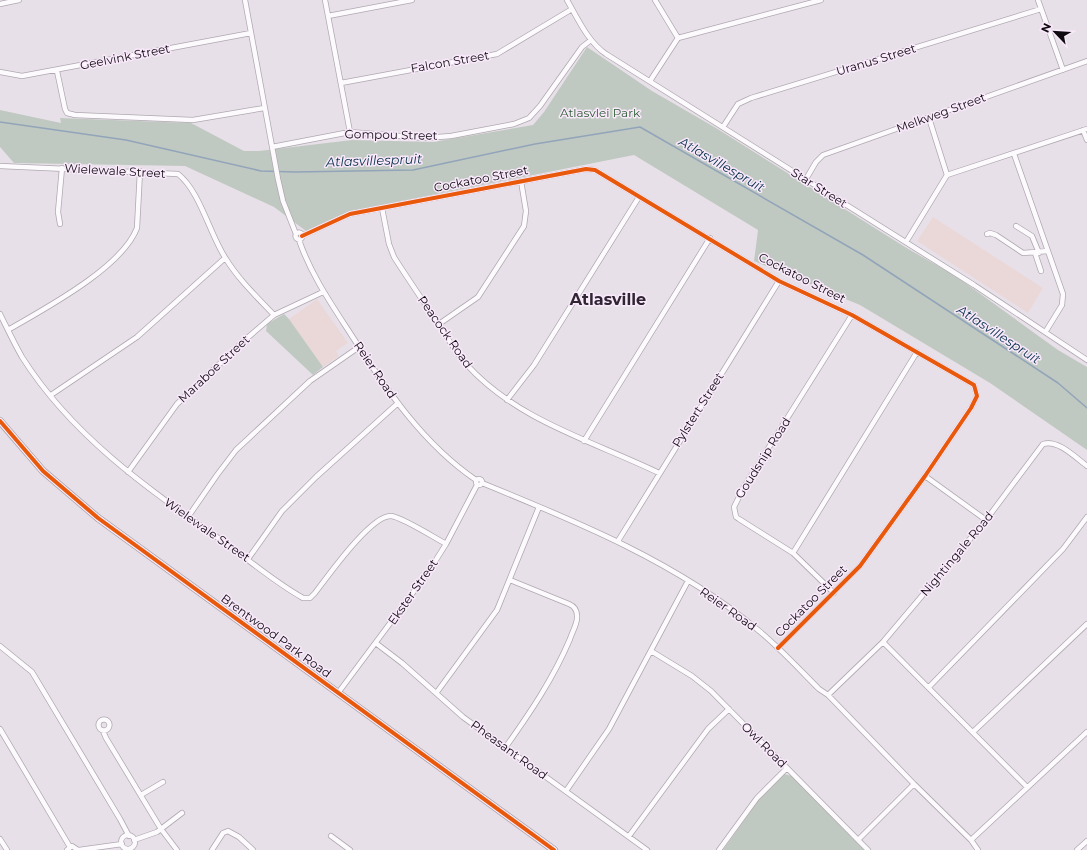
<svg xmlns="http://www.w3.org/2000/svg" width="1087" height="850" font-family="Montserrat,sans-serif">
  <style>
    .commercial { fill: #ead8d8 }
    .green { fill: #c0c9c1 }
    .lines { fill: none; stroke-linecap: round; stroke-linejoin: round }
    .stream { stroke: #91a4b9; stroke-width: 1.5 }
    .street-casing { stroke: #afa8b0; stroke-width: 6 }
    .secondary-casing { stroke: #afa8b0; stroke-width: 8 }
    .street { stroke: #fcfafc; stroke-width: 4.5 }
    .secondary { stroke: #fcfafc; stroke-width: 6 }
    .cycleway-casing { stroke: #f9e9fb; stroke-width: 6 }
    .cycleway { stroke: #e8590c; stroke-width: 4 }
    .labels { text-anchor: middle; stroke-width: 3; stroke-linejoin: round; paint-order: stroke }
    .street-label { font-size: 12px; fill: #100b11; stroke: #f9e9fb }
    .park-label { font-size: 12px; fill: #2c5a33; stroke: #f9e9fb }
    .water-label { font-size: 13px; font-style: italic; fill: #062f4a; stroke: #f9e9fb }
    .district-label { font-size: 16px; font-weight: bold; fill: #302532; stroke: #f9e9fb }
  </style>
  <rect width="100%" height="100%" fill="#e8e0e9"/>
  <path class="commercial" d="M 933,217 L 1043,288 L 1028,313 L 917,241 Z
    M 317,299 L 348,343 L 336,351 L 339,356 L 323,367 L 289,319 Z"/>
  <path class="green" d="M 587,47 L 652,91 L 716,128 L 905,247 L 957,277 L 1058,350 L 1087,367 L 1087,450 L 990,383 L 860,305 L 754,261 L 758,230 L 634,155 L 351,211 L 306,231 L 274,207 L 185,166 L 14,163 L 0,147 L 0,110 L 61,123 L 60,118 L 191,123 L 244,151 L 259,151 L 352,140 L 433,142 L 533,125 L 544,112 Z
    M 284,314 L 289,319 L 323,367 L 313,375 L 266,331 L 267,324 Z
    M 784,774 L 792,776 L 864,850 L 723,850 L 760,798 Z"/>
  <g class="lines">
    <path class="stream" d="M 0,122 L 126,140 L 261,171 L 295,172 L 413,170 L 535,144 L 640,127 L 863,255 L 1058,383 L 1087,408"/>
    <defs>
      <path id="street" d="M 245,0 L 278,179 L 283,201 L 296,234
        M 325,0 L 350,132
        M 567,0 C 578,19 588,42 606,54 L 974,285 L 1087,360
        M 655,0 L 678,38
        M 1038,0 L 1063,70
        M 0,4 L 19,0
        M 328,16 L 412,0
        M 57,71 L 65,109 L 67,113 L 75,115 L 193,120 L 264,108
        M 0,72 L 22,76 L 251,33
        M 650,81 L 678,38 L 821,0
        M 341,83 L 497,54 L 572,9
        M 929,118 L 947,175
        M 723,127 L 738,104 L 751,98 L 1041,9
        M 1083,130 L 1087,140
        M 272,147 L 350,132 L 425,138 L 451,136 L 514,124 L 529,118 L 540,106 L 582,47 L 591,40
        M 1014,154 L 1063,294 L 1062,305 L 1046,331
        M 0,166 L 178,174 C 200,191 210,235 226,259 C 239,280 257,297 274,315
        M 806,179 L 816,162 L 823,155 L 1087,61
        M 382,208 L 389,244 L 394,257 C 408,279 423,301 438,323 C 447,337 455,352 467,365 C 518,421 593,441 659,473
        M 60,224 L 58,212 L 62,168
        M 1016,226 L 1032,236 L 1039,253
        M295.5 236a3.5 3.5 0 1 1 7 0a3.5 3.5 0 1 1-7 0Z
        M 987,234 L 990,233 L 996,235 L 1023,253 L 1048,251
        M 302,236 L 350,214 L 586,169 L 595,170 L 779,281 L 852,315 L 974,385 L 977,396 L 971,408 L 925,476 L 860,566 L 778,648
        M 299,240 C 311,275 332,305 352,336 C 386,389 423,444 476,480
        M 906,242 L 947,175 L 1087,129
        M 1035,253 L 1041,271
        M 0,314 C 7,328 14,343 22,357 C 72,436 147,488 221,540 C 248,559 274,582 303,598 L 310,598 L 315,593 C 328,576 371,515 391,516 C 402,517 435,538 446,544
        M 439,324 L 478,297 L 524,226 L 526,211 L 521,181
        M 8,330 C 44,309 122,268 137,228 L 140,171
        M 51,395 L 137,337 L 225,258
        M 507,400 L 534,365 L 639,197
        M 584,441 L 710,238
        M 128,472 L 177,404 L 246,339 L 274,315 L 323,292
        M 925,476 L 986,520
        M476 482a3 3 0 1 1 6 0a3 3 0 1 1-6 0Z
        M 482,483 C 578,522 678,563 758,630 C 780,648 799,669 819,689 L 828,695 L 914,784 L 971,840 L 978,850
        M 188,517 L 217,475 L 236,450 L 310,381 L 359,347
        M 618,541 L 779,281
        M 793,553 L 917,352
        M 248,559 L 282,511 L 316,477 L 398,403
        M 834,593 L 793,553 L 739,519 L 736,517 L 734,507 L 744,487 L 852,315
        M 883,642 L 1027,787
        M 377,644 L 402,663 L 463,717 L 647,850
        M 0,646 L 32,672 L 120,819 L 129,836
        M 651,651 L 692,676 L 711,691 L 868,850
        M 929,687 L 1063,549 L 1087,517
        M 437,692 L 497,610 L 539,507
        M 338,693 L 429,571 L 446,544 L 477,485
        M 828,695 L 883,642 L 986,520 L 1043,444 C 1058,439 1076,458 1087,466
        M98.5 725a5.5 5.5 0 1 1 11 0a5.5 5.5 0 1 1-11 0Z
        M 0,729 L 70,847
        M 103,731 L 106,738 L 161,829 L 177,850
        M 973,732 L 1087,624
        M 505,748 C 530,713 553,679 570,639 C 572,632 578,623 577,616 C 577,610 574,606 569,604 L 510,580
        M 566,791 L 609,729 L 688,581
        M 141,795 L 163,782
        M121 842a7 7 0 1 1 14 0a7 7 0 1 1-14 0Z
        M 331,836 L 350,850
        M 629,836 L 708,729 L 729,709
        M 0,839 L 7,850
        M 134,840 L 157,832 L 182,813
        M 858,840 L 914,784
        M 971,840 L 1087,732
        M 67,850 L 72,846 L 78,850
        M 79,850 L 122,844
        M 212,850 L 223,833 L 228,831 L 239,837 L 253,850
        M 719,850 L 757,798 L 787,768
        M 1077,850 L 1087,841"/>
      <path id="secondary" d="M 0,421 L 43,471 L 98,518 L 554,850"/>
    </defs>
    <use href="#street" class="street-casing"/>
    <use href="#secondary" class="secondary-casing"/>
    <use href="#street" class="street"/>
    <use href="#secondary" class="secondary"/>
    <defs>
      <path id="cycleway" d="M 302,236 L 350,214 L 586,169 L 595,170 L 779,281 L 852,315 L 974,385 L 977,396 L 971,408 L 925,476 L 860,566 L 778,648
        M 0,421 L 43,471 L 98,518 L 554,850"/>
    </defs>
    <use href="#cycleway" class="cycleway-casing"/>
    <use href="#cycleway" class="cycleway"/>
  </g>
  <g class="labels">
    <g class="street-label">
      <text transform="translate(125 57) rotate(-11)" y="4">Geelvink Street</text>
      <text transform="translate(876 60) rotate(-17)" y="4">Uranus Street</text>
      <text transform="translate(450 62) rotate(-10)" y="4">Falcon Street</text>
      <text transform="translate(941 113) rotate(-20)" y="4">Melkweg Street</text>
      <text transform="translate(391 135) rotate(1)" y="4">Gompou Street</text>
      <text transform="translate(115 171) rotate(3)" y="4">Wielewale Street</text>
      <text transform="translate(481 179) rotate(-11)" y="4">Cockatoo Street</text>
      <text transform="translate(819 188) rotate(32)" y="4">Star Street</text>
      <text transform="translate(802 278) rotate(27)" y="4">Cockatoo Street</text>
      <text transform="translate(445 332) rotate(55)" y="4">Peacock Road</text>
      <text transform="translate(214 369) rotate(-43)" y="4">Maraboe Street</text>
      <text transform="translate(375 370) rotate(56)" y="4">Reier Road</text>
      <text transform="translate(698 410) rotate(-58)" y="4">Pylstert Street</text>
      <text transform="translate(763 458) rotate(-58)" y="4">Goudsnip Road</text>
      <text transform="translate(207 530) rotate(35)" y="4">Wielewale Street</text>
      <text transform="translate(957 554) rotate(-50)" y="4">Nightingale Road</text>
      <text transform="translate(413 592) rotate(-55)" y="4">Ekster Street</text>
      <text transform="translate(811 601) rotate(-45)" y="4">Cockatoo Street</text>
      <text transform="translate(728 609) rotate(35)" y="4">Reier Road</text>
      <text transform="translate(276 636) rotate(36)" y="4">Brentwood Park Road</text>
      <text transform="translate(764 745) rotate(45)" y="4">Owl Road</text>
      <text transform="translate(509 750) rotate(36)" y="4">Pheasant Road</text>
    </g>
    <g class="park-label">
      <text x="600" y="117">Atlasvlei Park</text>
    </g>
    <g class="water-label">
      <text transform="translate(374 160) rotate(-2)" y="5">Atlasvillespruit</text>
      <text transform="translate(722 164) rotate(30)" y="5">Atlasvillespruit</text>
      <text transform="translate(999 334) rotate(33)" y="5">Atlasvillespruit</text>
    </g>
    <g class="district-label">
      <text x="608" y="305">Atlasville</text>
    </g>
  </g>
  <g transform="translate(1055 32) rotate(295)" stroke="#f9e9fb" stroke-width="3" paint-order="stroke">
  <path d="M0-3L7 15L0 10L-7 15Z" fill="#100b11"/>
  <text y="-6" font-size="11" font-weight="bold" text-anchor="middle" fill="#100b11">N</text>
  </g>
</svg>
